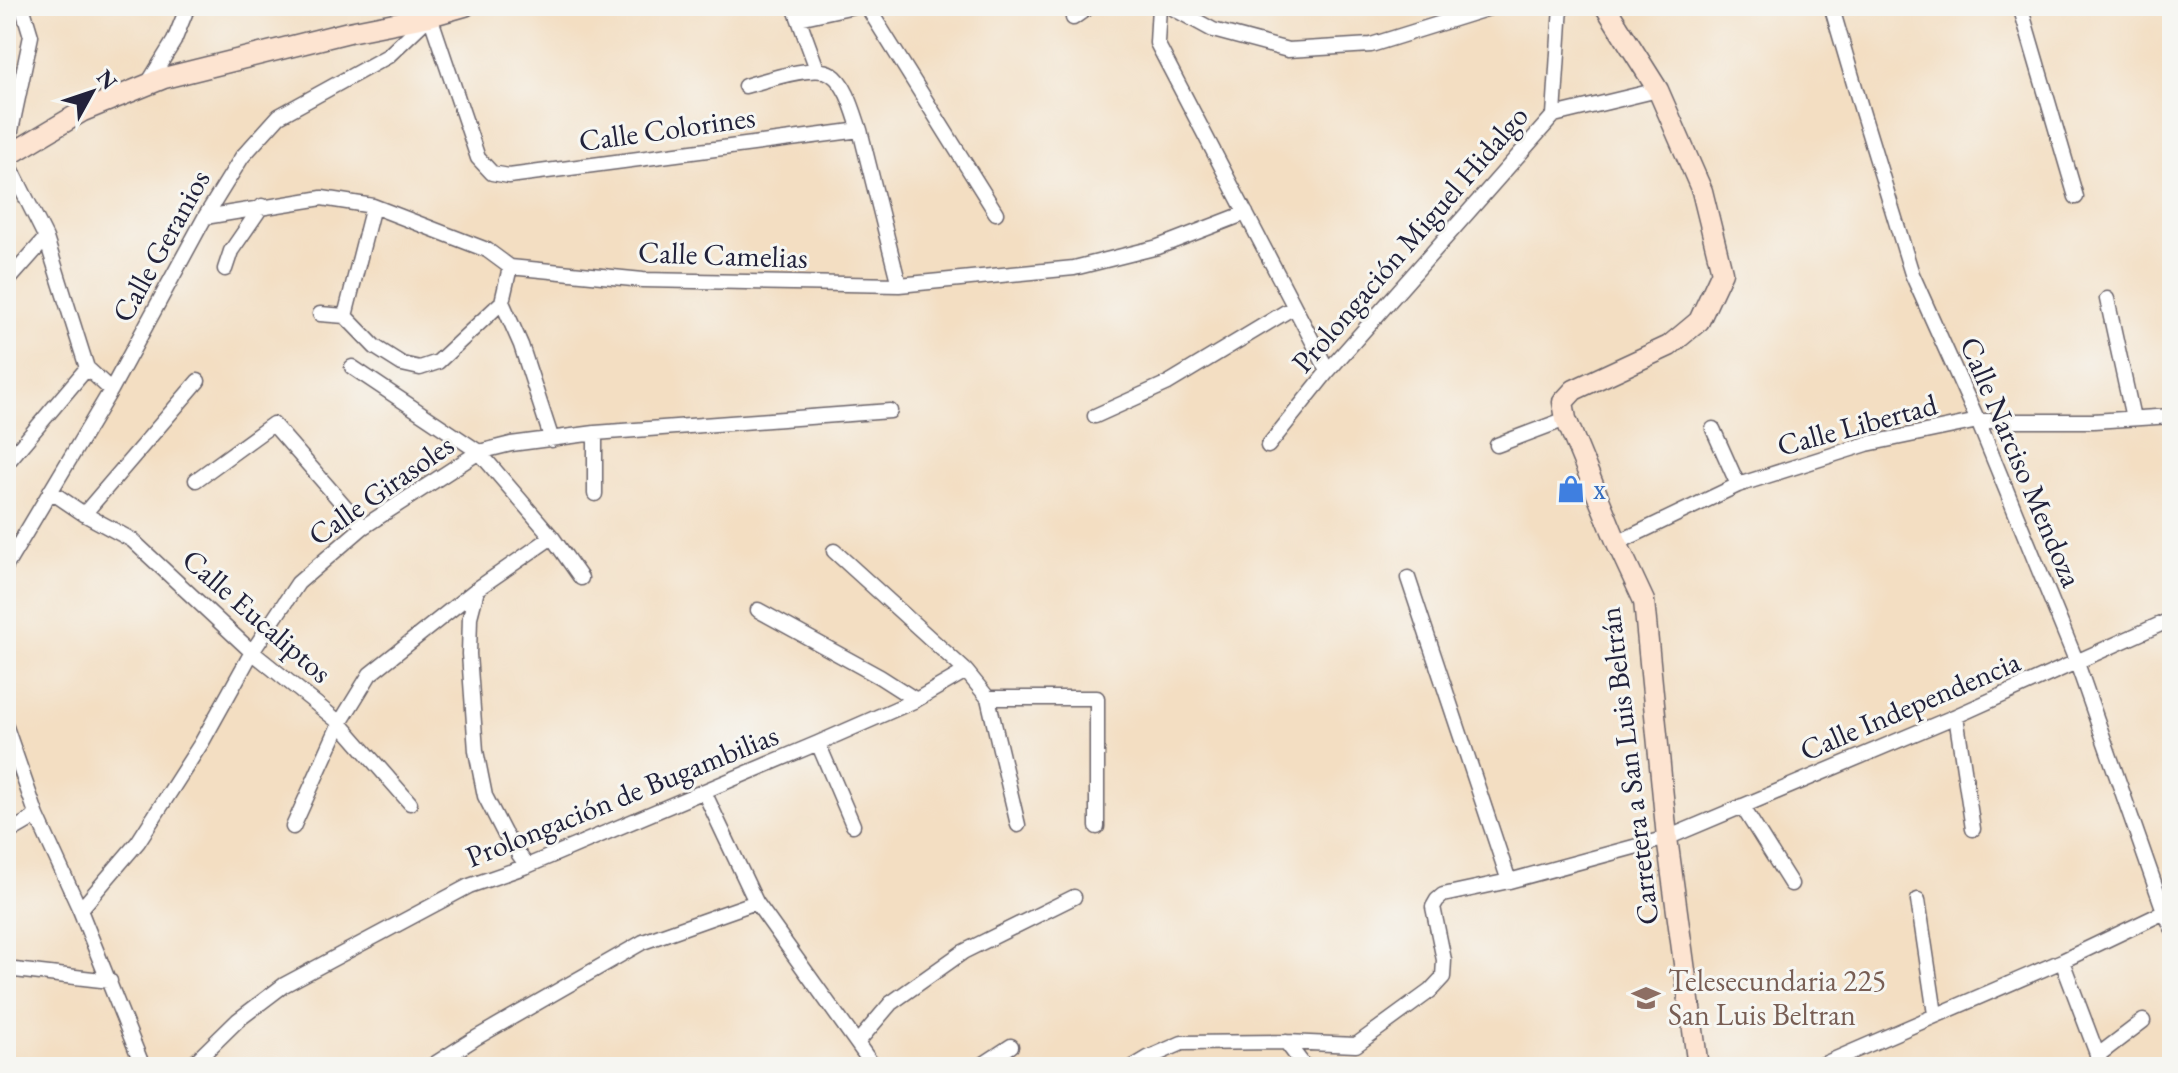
<svg xmlns="http://www.w3.org/2000/svg" width="2178" height="1073" font-family="'EB Garamond',serif">
  <style>
    .lines { fill: none; stroke-linecap: round; stroke-linejoin: round }
    .street-casing { stroke: #6b646a; stroke-width: 17 }
    .secondary-casing { stroke: #6b646a; stroke-width: 23 }
    .street { stroke: #fff; stroke-width: 14 }
    .secondary { stroke: #fde4d1; stroke-width: 20 }
    .labels { text-anchor: middle; stroke-width: 6; stroke-linejoin: round; paint-order: stroke }
    .street-label { font-size: 30px; fill: #22223b; stroke: #f6f6f2 }
    .shop-label { font-size: 30px; fill: #366cbe; stroke: #f6f6f2; text-anchor: start }
    .education-label { font-size: 30px; fill: #785e54; stroke: #f6f6f2; text-anchor: start }
  </style>
  <rect width="100%" height="100%" fill="#f6f6f2"/>
  <filter id="ink" filterUnits="userSpaceOnUse"><feTurbulence type="fractalNoise" baseFrequency=".0125" numOctaves="2"/><feDisplacementMap in="SourceGraphic" scale="16" xChannelSelector="R" yChannelSelector="G"/><feConvolveMatrix kernelMatrix="1 2 1 2 8 2 1 2 1" color-interpolation-filters="sRGB"/></filter>
  <filter id="wash" filterUnits="userSpaceOnUse"><feTurbulence type="fractalNoise" baseFrequency=".006" numOctaves="4" result="noise"/><feDisplacementMap in="SourceGraphic" scale="32" xChannelSelector="R" yChannelSelector="G"/><feGaussianBlur stdDeviation="1.8" result="paint"/><feColorMatrix in="noise" values="0 0 0 0 0 0 0 0 0 0 0 0 0 0 0 0 0 1.4 0 .05"/><feComposite in="paint" operator="in"/></filter>
  <g filter="url(#wash)">
    <rect width="100%" height="100%" fill="#f3dec2"/>
  </g>
  <g filter="url(#ink)">
    <g class="lines">
      <defs>
        <path id="street" d="M 794,6 L 817,69
          M 863,6 L 868,8 L 996,213
          M 1159,6 L 1157,43 L 1328,371
          M 1169,6 L 1213,30 L 1288,50 L 1371,45 L 1496,6
          M 2020,6 L 2076,197
          M 1833,12 L 1862,111 L 1912,274 L 1978,421 L 2077,663 L 2164,911 L 2172,928
          M 799,18 L 854,6
          M 1073,18 L 1090,6
          M 147,85 L 174,41 L 188,6
          M 745,86 C 764,81 815,63 831,74 C 847,84 854,113 860,130
          M 1554,115 L 1658,90
          M 6,154 L 31,36 L 22,6
          M 6,158 L 46,238 L 87,368 L 111,390
          M 205,217 L 322,198 L 373,206 L 487,250 L 510,267 L 643,280 L 899,285 L 1074,268 L 1158,247 L 1246,213
          M 225,269 L 231,251 L 262,206
          M 6,283 L 46,238
          M 2107,299 L 2133,418
          M 502,302 L 521,345 L 552,440
          M 320,314 L 345,316 L 375,347 L 402,364 L 420,368 L 438,362 L 502,302 L 510,267
          M 345,316 L 373,206
          M 352,367 L 479,452 L 552,537 L 581,578
          M 1095,416 L 1168,383 L 1294,307
          M 1713,429 L 1738,485
          M 595,433 L 595,494
          M 1497,445 L 1566,419
          M 1268,446 L 1328,371 L 1554,115 L 1561,6
          M 6,464 L 87,368
          M 196,480 L 273,424 L 363,527
          M 50,491 L 84,514 L 132,540 L 252,652 L 340,723 L 410,803
          M 84,514 L 198,381
          M 1617,543 L 1738,485 L 1867,444 L 1978,421 L 2093,421 L 2172,416
          M 834,551 L 966,671
          M 6,566 L 111,390 L 205,217 L 242,157 L 279,116 L 388,56 L 430,16 L 478,158 L 492,173 L 509,176 L 860,130 L 899,285
          M 1408,578 L 1509,881
          M 477,590 L 470,617 L 469,654 L 476,751 L 485,796 L 504,833 L 527,866
          M 758,610 L 880,677 L 916,700
          M 988,698 L 1018,825
          M 1956,716 L 1973,829
          M 6,727 L 37,816 L 80,910 L 143,1067
          M 818,743 L 853,825
          M 704,792 L 756,902 L 874,1067
          M 1742,806 L 1791,884
          M 293,827 L 340,723 L 370,674 L 477,589 L 552,537
          M 6,834 L 37,816
          M 1918,900 L 1935,1014
          M 80,910 L 138,842 L 202,742 L 252,652 L 298,583 L 363,527 L 479,452 L 511,444 L 595,433 L 890,411
          M 2062,961 L 2102,1067
          M 6,969 L 110,981
          M 1286,1042 L 1305,1067
          M 857,1043 L 891,1003 L 963,952 L 1074,897
          M 2097,1056 L 2143,1021
          M 190,1067 L 238,1020 L 284,985 L 469,886 L 527,866 L 818,743 L 916,700 L 966,671 L 988,698 L 1097,698 L 1097,827
          M 430,1067 L 474,1039 L 643,942 L 756,902
          M 979,1067 L 1011,1046
          M 1133,1067 L 1148,1058 L 1182,1043 L 1286,1042 L 1356,1045 L 1430,991 L 1443,977 L 1444,960 L 1433,907 L 1437,900 L 1443,895 L 1509,881 L 1667,838 L 1956,716 L 2172,619
          M 1817,1067 L 2062,961 L 2171,909"/>
        <path id="secondary" d="M 1605,6 L 1658,90 L 1702,191 L 1722,272 L 1699,321 L 1669,346 L 1574,390 L 1563,402 L 1566,419 L 1617,543 L 1644,601 L 1667,838 L 1698,1067
          M 6,157 L 83,111 L 164,78 L 349,32 L 430,16 L 465,6"/>
      </defs>
      <use href="#street" class="street-casing"/>
      <use href="#secondary" class="secondary-casing"/>
      <use href="#street" class="street"/>
      <use href="#secondary" class="secondary"/>
    </g>
  </g>
  <defs>
    <symbol id="shop-bare" viewBox="-9 -9 18 18"><path d="M-5-2.5h2.3a2.7 3.5 0 0 1 5.4 0H5L5.5 6h-11ZM-1.5-2.5h3a1.5 2.3 0 0 0-3 0Z" fill="#3f7fe0" stroke="#f6f6f2" stroke-width="2.5" paint-order="stroke"/></symbol>
    <symbol id="school-bare" viewBox="-9 -9 18 18"><path d="M0-5L7-2L0 1L-7-2ZM-4 1L0 2.5L4 1V4Q0 6-4 4Z" fill="#8d6e63" stroke="#f6f6f2" stroke-width="2.5" paint-order="stroke"/></symbol>
  </defs>
  <g fill-rule="evenodd">
    <use href="#shop-bare" x="1551" y="469" width="40" height="40"/>
    <use href="#school-bare" x="1626" y="978" width="40" height="40"/>
  </g>
  <g class="labels">
    <g class="street-label">
      <text transform="translate(667 129) rotate(-8)" y="10">Calle Colorines</text>
      <text transform="translate(1410 239) rotate(-49)" y="10">Prolongación Miguel Hidalgo</text>
      <text transform="translate(161 246) rotate(-61)" y="10">Calle Geranios</text>
      <text transform="translate(723 255) rotate(2)" y="10">Calle Camelias</text>
      <text transform="translate(1857 425) rotate(-15)" y="10">Calle Libertad</text>
      <text transform="translate(2021 462) rotate(67)" y="10">Calle Narciso Mendoza</text>
      <text transform="translate(381 490) rotate(-35)" y="10">Calle Girasoles</text>
      <text transform="translate(257 616) rotate(41)" y="10">Calle Eucaliptos</text>
      <text transform="translate(1910 706) rotate(-23)" y="10">Calle Independencia</text>
      <text transform="translate(1629 766) rotate(-97)" y="10">Carretera a San Luis Beltrán</text>
      <text transform="translate(622 796) rotate(-22)" y="10">Prolongación de Bugambilias</text>
    </g>
    <g class="shop-label">
      <text x="1593" y="499">x</text>
    </g>
    <g class="education-label">
      <text x="1668" y="991">Telesecundaria 225<tspan x="1668" dy="34">San Luis Beltran</tspan></text>
    </g>
  </g>
  <rect width="2178" height="1073" fill="none" stroke="#f6f6f2" stroke-width="32"/>
  <g transform="translate(92 92) rotate(50)" stroke="#f6f6f2" stroke-width="6" paint-order="stroke">
  <path d="M0-6L14 30L0 20L-14 30Z" fill="#22223b"/>
  <text y="-12" font-size="22" font-weight="bold" text-anchor="middle" fill="#22223b">N</text>
  </g>
</svg>
